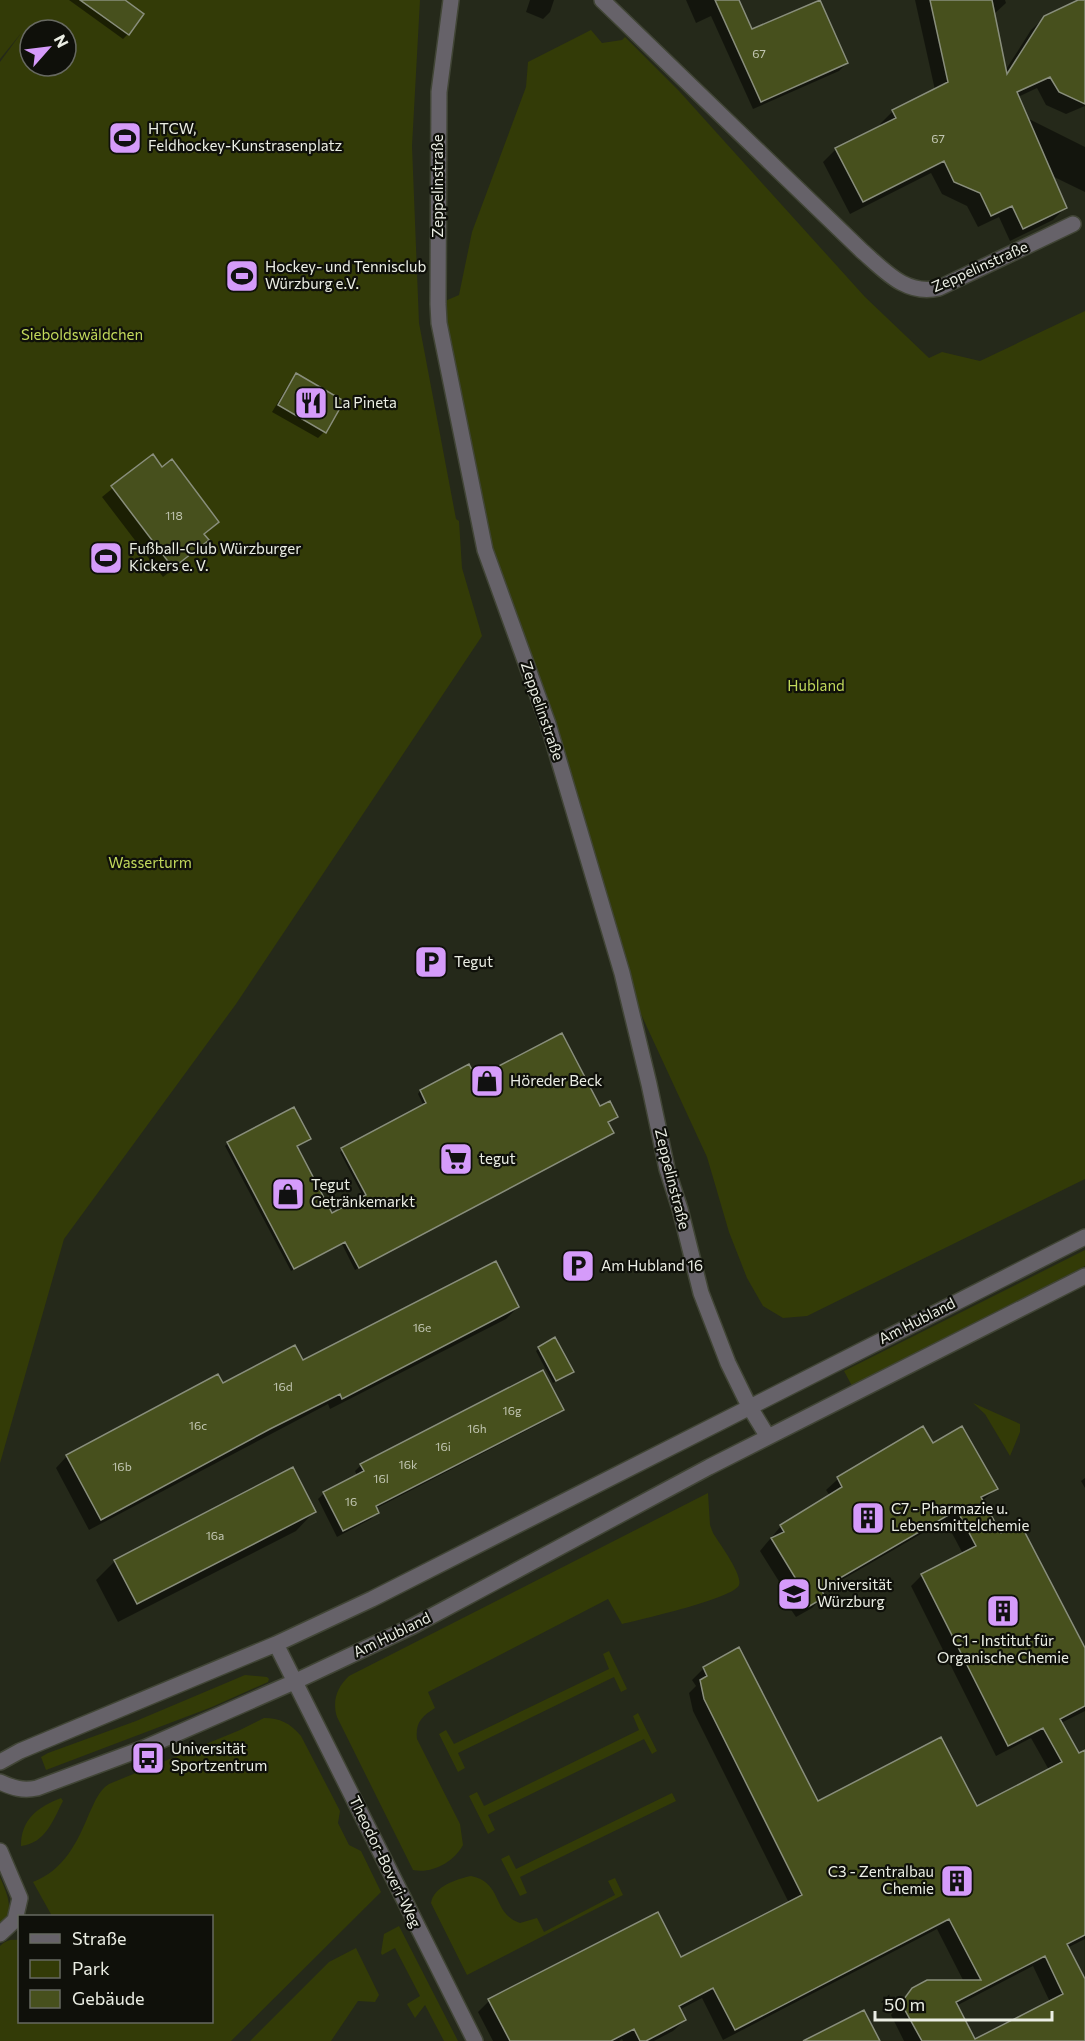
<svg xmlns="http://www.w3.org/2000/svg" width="1085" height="2041" font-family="Commissioner,sans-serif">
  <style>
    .green { fill: #333b07; fill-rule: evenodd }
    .shadow { fill: #0007 }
    .building { fill: #47501d; stroke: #898e7c; stroke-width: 1.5; fill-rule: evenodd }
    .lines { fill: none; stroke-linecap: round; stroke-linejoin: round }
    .minor-casing { stroke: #414536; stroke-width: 18 }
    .minor { stroke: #666269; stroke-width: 15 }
    .labels { text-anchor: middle; stroke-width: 4.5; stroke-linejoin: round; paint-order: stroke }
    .number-label { font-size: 12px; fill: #c2c6b2 }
    .poi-label { font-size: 15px; fill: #ebeee4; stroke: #0f100a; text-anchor: start }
    .street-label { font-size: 15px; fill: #ebeee4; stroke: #0f100a }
    .park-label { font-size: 15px; fill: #c2d95b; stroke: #0f100a }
  </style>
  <rect width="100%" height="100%" fill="#25291a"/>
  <path class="green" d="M 0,0 L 420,0 L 412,146 L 419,323 L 456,519 L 459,521 L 462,568 L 482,636 L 236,1004 L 64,1239 L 0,1463 L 0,62 L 22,32 L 0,59 ZM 30,30 L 66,30 L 66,66 L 30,66 Z
    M 591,30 L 602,43 L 622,40 L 625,37 L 679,91 L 865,297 L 929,358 L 942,352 L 980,361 L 1085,311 L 1085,1179 L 807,1316 L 783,1318 L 763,1306 L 747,1278 L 729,1232 L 707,1157 L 622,973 L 485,550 L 438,304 L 459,295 L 472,232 L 526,87 L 528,62 Z
    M 1085,1250 L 1085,1266 L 852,1386 L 844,1371 Z
    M 973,1403 L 1020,1424 L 1020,1432 L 1010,1456 L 985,1414 Z
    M 708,1493 L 710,1525 L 713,1533 C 719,1543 743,1575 739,1585 C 735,1598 639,1620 622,1624 L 608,1599 L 428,1692 L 435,1708 C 422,1716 415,1723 417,1739 L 460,1824 L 463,1845 C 454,1862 432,1874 413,1870 L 337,1717 C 332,1701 337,1687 349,1676 Z
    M 609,1651 L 627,1689 L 621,1692 L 614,1677 L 458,1753 L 465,1768 L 458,1772 L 439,1734 L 446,1730 L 454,1744 L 609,1669 L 603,1654 Z
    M 245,1675 L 267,1677 L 269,1679 L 268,1682 L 212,1707 L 46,1770 L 41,1757 L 48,1753 L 136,1721 Z
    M 638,1713 L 657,1751 L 652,1754 L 644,1739 L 488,1815 L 495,1830 L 488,1834 L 469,1796 L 477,1792 L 484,1806 L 639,1730 L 633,1716 Z
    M 264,1718 C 280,1718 290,1723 301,1736 L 340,1811 L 338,1823 L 349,1845 L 361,1851 L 381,1892 L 231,2041 L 0,2041 L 0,1946 C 6,1940 11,1939 19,1940 L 20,2022 L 212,2022 L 212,1916 L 52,1916 L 33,1882 C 64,1870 77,1843 89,1814 C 95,1802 98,1791 109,1784 L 240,1730 Z
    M 672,1793 L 676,1801 L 520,1877 L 527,1893 L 520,1896 L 501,1859 L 509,1855 L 516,1869 Z
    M 61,1798 L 63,1801 C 53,1820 46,1843 21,1846 C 21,1819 38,1807 61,1798 Z
    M 471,1876 C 503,1882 492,1914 520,1923 L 537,1918 L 544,1932 L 615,1895 L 608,1881 L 615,1878 L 623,1895 L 467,1975 L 431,1903 C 434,1886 457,1879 471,1876 Z
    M 0,1877 C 7,1894 16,1911 0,1925 Z
    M 399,1926 L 458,2041 L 444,2041 L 425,2005 L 415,2018 L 407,2004 L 420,1996 L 395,1948 L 382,1955 L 381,1953 L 384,1934 Z
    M 356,1948 L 379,1995 L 375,2002 L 358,2001 L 331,2041 L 250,2041 L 329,1962 Z"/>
  <path class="shadow" d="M 69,0 L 123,0 L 128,34 L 123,39 Z
    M 530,0 L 554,0 L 550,12 L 543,19 L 526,12 Z
    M 686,0 L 738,0 L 751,31 L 818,1 L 847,63 L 839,71 L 753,109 L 711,16 L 696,23 Z
    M 915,0 L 1005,0 L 1006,3 L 993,15 L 1005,71 L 1031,30 L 1045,17 L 1085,0 L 1085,106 L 1066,114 L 1046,105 L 1037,88 L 1018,97 L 1027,118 L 1085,147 L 1085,192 L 1052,176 L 1066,207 L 1053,220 L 1010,241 L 999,217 L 978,227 L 967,206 L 942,194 L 931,173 L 850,214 L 823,162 L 836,149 L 881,127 L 880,124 L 893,111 L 935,90 Z
    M 296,375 L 324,432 L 318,438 L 272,412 L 290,382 Z
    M 152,456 L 162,469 L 217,522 L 203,535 L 207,540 L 197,550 L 163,577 L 102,497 Z
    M 468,1066 L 475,1080 L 599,1108 L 614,1119 L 607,1123 L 612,1133 L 355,1270 L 342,1244 L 291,1271 L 225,1146 L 228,1143 L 307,1141 L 296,1147 L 332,1215 L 364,1198 L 340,1152 L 424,1106 L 418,1094 L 420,1091 Z
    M 518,1307 L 506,1319 L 330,1409 L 328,1404 L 89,1530 L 56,1468 L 67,1456 L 303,1362 Z
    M 539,1348 L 569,1374 L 553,1383 L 536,1351 Z
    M 562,1409 L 555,1416 L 375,1509 L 377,1512 L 371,1519 L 337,1537 L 318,1499 L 324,1493 L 357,1476 L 355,1471 L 361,1465 Z
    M 923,1428 L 933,1445 L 996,1489 L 981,1502 L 1000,1535 L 1085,1652 L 1085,1711 L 1061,1723 L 1078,1755 L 1085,1751 L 1085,1939 L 1067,1948 L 1085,1982 L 1085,2041 L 975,2041 L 1050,2002 L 1033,1966 L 956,2006 L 974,2041 L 904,2041 L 891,2015 L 912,1989 L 964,1982 L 937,1929 L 723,2040 L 702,1998 L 679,2010 L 685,2020 L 673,2031 L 654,2041 L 623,2041 L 622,2039 L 619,2041 L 493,2041 L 478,2012 L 489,2001 L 681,1959 L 789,1903 L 693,1711 L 689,1693 L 696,1686 L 692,1680 L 704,1668 L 818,1803 L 976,1808 L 1049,1770 L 1031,1738 L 996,1756 L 911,1586 L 922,1575 L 963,1554 L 945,1520 L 821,1592 L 823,1597 L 812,1608 L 796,1617 L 781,1595 L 785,1591 L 760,1551 L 781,1526 L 830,1496 L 826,1490 L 838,1479 Z
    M 1085,1478 L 1085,1488 L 1081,1481 Z
    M 314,1512 L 296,1531 L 118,1622 L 96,1580 L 115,1561 Z"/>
  <path class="building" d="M 80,0 L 125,0 L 144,14 L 129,35 Z
    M 715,0 L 739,0 L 752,29 L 820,0 L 848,63 L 761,102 Z
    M 930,0 L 992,0 L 1007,74 L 1044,16 L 1078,0 L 1085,0 L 1085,104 L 1059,92 L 1050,77 L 1017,92 L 1067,208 L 1023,229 L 1012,206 L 991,216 L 980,193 L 954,182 L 944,161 L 863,202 L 835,148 L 896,118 L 892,110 L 948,82 Z
    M 296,373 L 344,401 L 326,433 L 278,405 Z
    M 153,454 L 162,467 L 172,459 L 219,522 L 204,534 L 209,540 L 173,568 L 111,486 Z
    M 562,1033 L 600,1106 L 610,1101 L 618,1117 L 608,1122 L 614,1133 L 359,1268 L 345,1242 L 294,1269 L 227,1142 L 294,1107 L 311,1139 L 297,1146 L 332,1213 L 366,1195 L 341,1148 L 426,1103 L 420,1090 L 469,1064 L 476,1078 Z
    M 496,1261 L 519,1307 L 342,1399 L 340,1394 L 270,1429 L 101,1520 L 66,1455 L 218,1374 L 223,1383 L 295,1345 L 303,1360 Z
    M 555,1337 L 574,1372 L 556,1381 L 538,1347 Z
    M 543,1370 L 564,1410 L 376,1506 L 379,1513 L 343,1531 L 323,1492 L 364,1471 L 360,1464 Z
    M 923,1426 L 933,1443 L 962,1426 L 998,1489 L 981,1497 L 1001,1533 L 1020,1523 L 1085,1648 L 1085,1706 L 1060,1719 L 1079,1753 L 1085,1750 L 1085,1935 L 1067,1944 L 1085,1979 L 1085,2041 L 922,2041 L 901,2003 L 912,1988 L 927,1980 L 981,1980 L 949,1919 L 735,2030 L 713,1988 L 679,2006 L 686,2020 L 646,2041 L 640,2041 L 634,2029 L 611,2041 L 510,2041 L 488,1999 L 658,1912 L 681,1957 L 802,1895 L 704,1699 L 700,1680 L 707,1676 L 703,1667 L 739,1647 L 818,1801 L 941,1737 L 977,1806 L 1062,1762 L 1043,1728 L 1008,1746 L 921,1574 L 976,1546 L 957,1510 L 821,1589 L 825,1597 L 808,1607 L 792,1582 L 796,1579 L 771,1538 L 784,1532 L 780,1525 L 842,1487 L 837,1477 ZM 1045,1956 L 1063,1994 L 975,2039 L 956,2002 Z
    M 293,1467 L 316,1512 L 137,1604 L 114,1560 Z
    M 864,2010 L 880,2041 L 803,2041 Z"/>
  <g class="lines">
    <defs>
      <path id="minor" d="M 451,0 L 439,92 L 438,304 L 439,323 L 485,550 L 548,724 L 622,973 L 649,1084 L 667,1169 L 680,1209 L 701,1293 L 728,1363 L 749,1406 L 768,1437
        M 602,0 L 862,251 C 885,271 906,296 939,288 L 1073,224
        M 276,1644 L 475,2041
        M 0,1762 L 20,1751 L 276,1644 L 372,1599 L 1085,1237
        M 0,1782 C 13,1788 23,1791 37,1788 L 144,1748 L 294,1682 L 413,1626 L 709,1467 L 1085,1276
        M 0,1851 L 20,1898 L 15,1920 L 0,1934"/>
    </defs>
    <use href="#minor" class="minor-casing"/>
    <use href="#minor" class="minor"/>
  </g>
  <defs>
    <symbol id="stadium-square" viewBox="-11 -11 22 22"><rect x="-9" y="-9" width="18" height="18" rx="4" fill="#d59bfa" stroke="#0f100a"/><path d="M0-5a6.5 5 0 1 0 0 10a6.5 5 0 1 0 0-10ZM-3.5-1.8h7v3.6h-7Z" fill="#111"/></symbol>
    <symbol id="restaurant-square" viewBox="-11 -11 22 22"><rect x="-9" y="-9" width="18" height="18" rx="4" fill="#d59bfa" stroke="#0f100a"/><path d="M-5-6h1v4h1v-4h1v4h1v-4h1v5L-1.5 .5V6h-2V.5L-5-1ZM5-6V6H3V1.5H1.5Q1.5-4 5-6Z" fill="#111"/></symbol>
    <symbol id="parking-square" viewBox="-11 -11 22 22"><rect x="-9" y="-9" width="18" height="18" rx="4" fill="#d59bfa" stroke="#0f100a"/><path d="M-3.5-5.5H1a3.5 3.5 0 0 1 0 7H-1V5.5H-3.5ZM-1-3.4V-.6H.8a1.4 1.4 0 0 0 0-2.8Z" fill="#111"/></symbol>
    <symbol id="shop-square" viewBox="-11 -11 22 22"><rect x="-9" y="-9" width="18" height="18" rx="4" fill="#d59bfa" stroke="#0f100a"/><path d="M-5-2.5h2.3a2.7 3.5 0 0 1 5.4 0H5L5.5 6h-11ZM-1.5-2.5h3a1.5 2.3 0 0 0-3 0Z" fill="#111"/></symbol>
    <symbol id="supermarket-square" viewBox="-11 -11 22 22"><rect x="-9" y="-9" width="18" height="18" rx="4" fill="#d59bfa" stroke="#0f100a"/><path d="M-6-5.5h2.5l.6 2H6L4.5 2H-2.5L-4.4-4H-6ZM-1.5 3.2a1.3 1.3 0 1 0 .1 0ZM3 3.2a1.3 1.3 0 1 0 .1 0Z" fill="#111"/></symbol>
    <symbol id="building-square" viewBox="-11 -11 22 22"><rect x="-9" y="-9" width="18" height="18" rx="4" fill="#d59bfa" stroke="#0f100a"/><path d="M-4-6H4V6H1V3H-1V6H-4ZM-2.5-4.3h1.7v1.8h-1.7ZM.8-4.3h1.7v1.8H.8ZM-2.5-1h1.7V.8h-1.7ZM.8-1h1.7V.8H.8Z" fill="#111"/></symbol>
    <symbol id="university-square" viewBox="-11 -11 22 22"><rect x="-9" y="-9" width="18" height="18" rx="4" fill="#d59bfa" stroke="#0f100a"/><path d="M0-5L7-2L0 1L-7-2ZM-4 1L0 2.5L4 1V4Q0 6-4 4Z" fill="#111"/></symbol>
    <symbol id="bus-square" viewBox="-11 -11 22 22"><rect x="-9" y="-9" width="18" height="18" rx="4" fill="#d59bfa" stroke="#0f100a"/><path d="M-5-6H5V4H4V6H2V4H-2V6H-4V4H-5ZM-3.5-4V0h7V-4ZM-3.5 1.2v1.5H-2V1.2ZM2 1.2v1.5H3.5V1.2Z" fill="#111"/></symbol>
  </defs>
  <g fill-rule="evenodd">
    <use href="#stadium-square" x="106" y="119" width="38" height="38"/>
    <use href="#stadium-square" x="223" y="257" width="38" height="38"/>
    <use href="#restaurant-square" x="292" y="384" width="38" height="38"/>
    <use href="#stadium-square" x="87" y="539" width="38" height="38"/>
    <use href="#parking-square" x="412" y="943" width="38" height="38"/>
    <use href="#shop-square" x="468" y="1062" width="38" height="38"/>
    <use href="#supermarket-square" x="437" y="1140" width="38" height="38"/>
    <use href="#shop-square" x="269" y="1175" width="38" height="38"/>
    <use href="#parking-square" x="559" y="1247" width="38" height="38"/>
    <use href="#building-square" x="849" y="1499" width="38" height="38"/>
    <use href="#university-square" x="775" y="1575" width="38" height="38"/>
    <use href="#building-square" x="984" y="1592" width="38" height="38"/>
    <use href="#bus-square" x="129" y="1739" width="38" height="38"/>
    <use href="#building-square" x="938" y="1862" width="38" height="38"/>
  </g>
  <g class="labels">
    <g class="number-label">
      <text x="759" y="58">67</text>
      <text x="938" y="143">67</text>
      <text x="174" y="520">118</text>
      <text x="422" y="1332">16e</text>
      <text x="283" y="1391">16d</text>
      <text x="512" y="1415">16g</text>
      <text x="198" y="1430">16c</text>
      <text x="477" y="1433">16h</text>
      <text x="443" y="1451">16i</text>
      <text x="408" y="1469">16k</text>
      <text x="122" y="1471">16b</text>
      <text x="381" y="1483">16l</text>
      <text x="351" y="1506">16</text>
      <text x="215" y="1540">16a</text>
    </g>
    <g class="poi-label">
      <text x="148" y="134">HTCW,<tspan x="148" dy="17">Feldhockey-Kunstrasenplatz</tspan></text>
      <text x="265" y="272">Hockey- und Tennisclub<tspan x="265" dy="17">Würzburg e.V.</tspan></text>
      <text x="334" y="408">La Pineta</text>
      <text x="129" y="554">Fußball-Club Würzburger<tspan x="129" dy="17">Kickers e. V.</tspan></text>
      <text x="454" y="967">Tegut</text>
      <text x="510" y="1086">Höreder Beck</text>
      <text x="479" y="1164">tegut</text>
      <text x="311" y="1190">Tegut<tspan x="311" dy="17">Getränkemarkt</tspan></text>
      <text x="601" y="1271">Am Hubland 16</text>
      <text x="891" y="1514">C7 - Pharmazie u.<tspan x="891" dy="17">Lebensmittelchemie</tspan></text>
      <text x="817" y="1590">Universität<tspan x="817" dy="17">Würzburg</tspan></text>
      <text x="1003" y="1646" text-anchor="middle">C1 - Institut für<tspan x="1003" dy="17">Organische Chemie</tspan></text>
      <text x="171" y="1754">Universität<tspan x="171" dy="17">Sportzentrum</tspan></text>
      <text x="934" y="1877" text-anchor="end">C3 - Zentralbau<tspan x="934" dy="17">Chemie</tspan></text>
    </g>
    <g class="street-label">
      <text transform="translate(438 186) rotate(-90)" y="5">Zeppelinstraße</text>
      <text transform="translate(980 267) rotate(-24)" y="5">Zeppelinstraße</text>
      <text transform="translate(542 711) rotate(71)" y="5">Zeppelinstraße</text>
      <text transform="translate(672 1179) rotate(76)" y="5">Zeppelinstraße</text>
      <text transform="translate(917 1321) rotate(-27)" y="5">Am Hubland</text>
      <text transform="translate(392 1635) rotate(-26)" y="5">Am Hubland</text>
      <text transform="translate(385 1862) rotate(64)" y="5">Theodor-Boveri-Weg</text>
    </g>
    <g class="park-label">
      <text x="82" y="340">Sieboldswäldchen</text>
      <text x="816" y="691">Hubland</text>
      <text x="150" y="868">Wasserturm</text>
    </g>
  </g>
  <rect x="18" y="1915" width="195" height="108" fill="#0f100a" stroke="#676961" stroke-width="1.5"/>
  <rect x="30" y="1934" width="30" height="9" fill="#666269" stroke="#676961" stroke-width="1.5"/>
  <text x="72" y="1945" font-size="18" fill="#ebeee4">Straße</text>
  <rect x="30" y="1960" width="30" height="18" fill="#333b07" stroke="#676961" stroke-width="1.5"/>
  <text x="72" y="1975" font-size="18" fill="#ebeee4">Park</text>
  <rect x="30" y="1990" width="30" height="18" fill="#47501d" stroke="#676961" stroke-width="1.5"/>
  <text x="72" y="2005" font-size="18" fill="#ebeee4">Gebäude</text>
  <g transform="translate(48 48) rotate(62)"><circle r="28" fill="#0f100a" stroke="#676961" stroke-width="1.5"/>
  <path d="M0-4.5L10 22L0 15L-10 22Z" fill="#d59bfa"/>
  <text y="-9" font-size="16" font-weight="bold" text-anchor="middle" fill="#ebeee4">N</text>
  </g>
  <path d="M875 2011v9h177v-9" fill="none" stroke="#ebeee4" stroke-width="3"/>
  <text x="884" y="2011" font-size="18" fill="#ebeee4" stroke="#0f100a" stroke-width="4.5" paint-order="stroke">50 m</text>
</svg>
